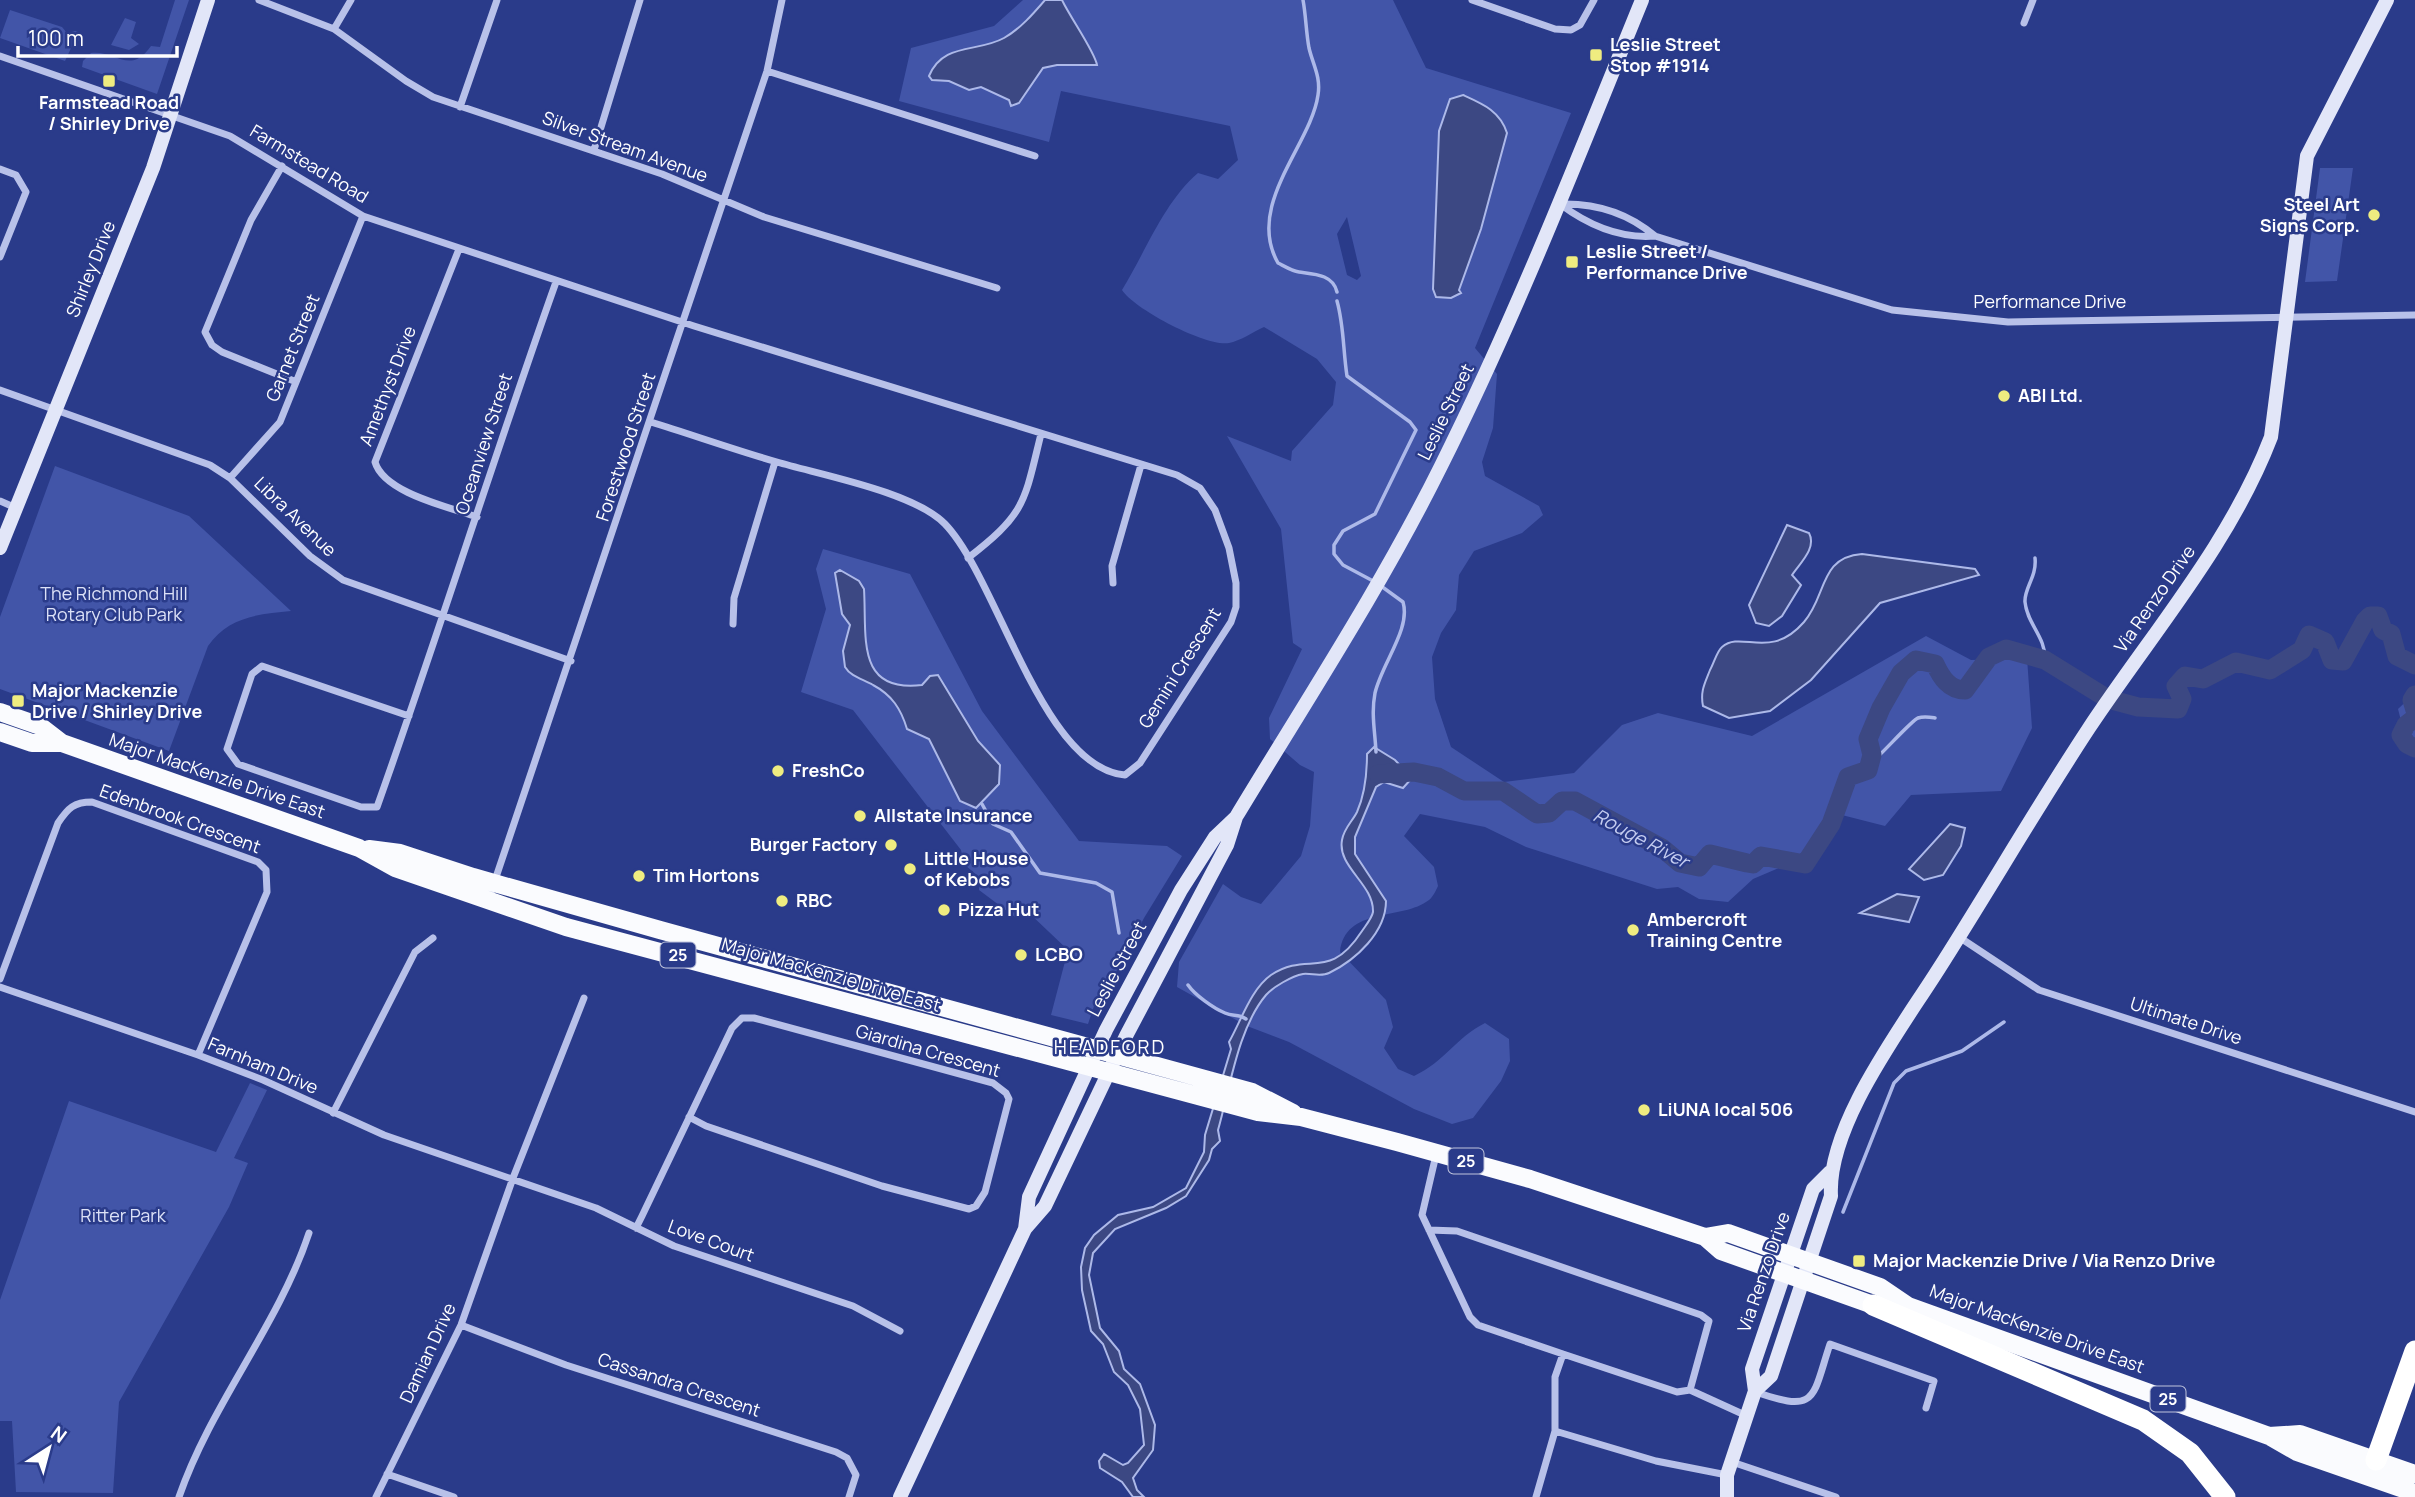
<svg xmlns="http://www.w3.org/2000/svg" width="2415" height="1497" font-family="Manrope,sans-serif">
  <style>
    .green { fill: #4255a8; fill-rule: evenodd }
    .water { fill: #3c4883; stroke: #adb9e9; stroke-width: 2 }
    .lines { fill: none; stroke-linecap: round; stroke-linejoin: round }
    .stream { stroke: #adb9e9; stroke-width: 3.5 }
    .river { stroke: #3c4883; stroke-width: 19 }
    .street { stroke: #b8c1e9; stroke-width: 7 }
    .secondary { stroke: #e2e6f8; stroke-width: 14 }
    .primary { stroke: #fafbfe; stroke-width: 18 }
    .highway { stroke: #fff; stroke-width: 21 }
    .poi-dot { fill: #efec80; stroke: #2a3b8a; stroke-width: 2.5 }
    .labels { text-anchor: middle; stroke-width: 5; stroke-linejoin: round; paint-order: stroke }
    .shield { fill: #2a3b8a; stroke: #bfc4dc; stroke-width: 2 }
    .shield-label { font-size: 16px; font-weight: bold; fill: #fff }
    .poi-label { font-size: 18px; font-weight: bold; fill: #fff; stroke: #2a3b8a; text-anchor: start }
    .street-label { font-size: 18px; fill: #fff; stroke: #2a3b8a }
    .park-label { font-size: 18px; fill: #dce1f7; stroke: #2a3b8a }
    .water-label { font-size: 19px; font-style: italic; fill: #c4ccf0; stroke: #2a3b8a }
    .neighbourhood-label { font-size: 19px; letter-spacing: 2px; fill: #fff; stroke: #2a3b8a }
  </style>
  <rect width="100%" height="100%" fill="#2a3b8a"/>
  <path class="green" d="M 175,0 L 189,0 L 157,94 L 82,67 L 83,61 L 91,53 C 116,50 130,76 151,46 L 160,47 Z
    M 1023,0 L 1393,0 L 1426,68 L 1571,113 L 1475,348 L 1497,374 L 1493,428 L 1482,462 L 1485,476 L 1539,506 L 1543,515 L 1522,533 L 1474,551 L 1459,575 L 1456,610 L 1441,633 L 1432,657 L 1435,699 L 1451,747 L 1504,782 L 1574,773 L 1622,725 L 1658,713 L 1752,736 L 1926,636 L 1971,660 L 2027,658 L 2032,728 L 2001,791 L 1911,795 L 1885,826 L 1834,813 L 1807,856 L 1753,879 L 1728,902 L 1699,899 L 1678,887 L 1657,889 L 1526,847 L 1485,827 L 1420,814 L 1404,836 L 1434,867 L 1438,886 C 1436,890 1433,897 1429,900 C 1402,921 1345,906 1340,952 L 1386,1000 L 1393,1027 L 1384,1048 L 1398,1069 L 1414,1076 C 1446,1061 1455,1038 1485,1023 L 1509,1039 L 1510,1061 L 1501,1081 L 1473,1118 L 1452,1124 L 1414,1109 L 1289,1042 L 1247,1026 L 1177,987 L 1179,962 L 1223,884 L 1241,897 L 1261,904 L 1301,856 L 1310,826 L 1314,772 L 1300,765 L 1270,739 L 1269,718 L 1302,649 L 1293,643 L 1281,529 L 1227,436 L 1291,461 L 1292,451 L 1333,405 L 1336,382 L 1317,359 L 1264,327 C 1253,332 1240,341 1229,343 C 1206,347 1134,309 1122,290 C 1146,251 1164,202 1198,173 L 1218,179 L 1238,160 L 1230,126 L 1061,91 L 1049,142 L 899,101 L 911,48 L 994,26 ZM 1347,217 L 1361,276 L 1357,280 L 1347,275 L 1337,234 Z
    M 10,10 L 62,27 L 67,33 L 75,31 L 81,33 L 82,38 L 72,46 L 65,61 L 0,38 Z
    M 125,18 L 136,22 L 131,38 L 139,44 L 129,50 L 111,45 Z
    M 2320,168 L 2353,168 L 2337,281 L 2305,282 Z
    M 55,466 L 189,516 L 291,611 C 258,614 228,617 208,646 L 169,751 L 0,689 L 0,617 Z
    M 823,549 L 910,574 L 982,711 L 1079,841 L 1167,846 L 1182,856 L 1144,918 L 1100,1004 L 1095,1003 L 1088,1024 L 1051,1015 L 1068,950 L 1028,912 L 1015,917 L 979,890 L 980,878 L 964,864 L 961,850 L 853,710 L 801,692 L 826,609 L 816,569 Z
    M 2415,693 L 2415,752 L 2408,748 L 2398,709 Z
    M 250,1083 L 267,1090 L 234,1158 L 248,1163 L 229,1207 L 119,1402 L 113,1493 L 16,1492 L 12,1421 L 0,1421 L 0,1300 L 69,1101 L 216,1152 Z"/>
  <path class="water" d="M 1045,0 L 1062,0 C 1070,17 1095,52 1097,65 L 1057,65 L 1043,68 L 1019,103 L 1011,106 L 1009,100 L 981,87 L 969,90 L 949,81 L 932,80 L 929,76 C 943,42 977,53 1004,38 C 1020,29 1033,14 1045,0 Z
    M 1463,95 C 1483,104 1500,111 1507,133 L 1481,229 L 1459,290 L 1461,293 L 1451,298 L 1436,297 L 1433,289 L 1439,131 L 1450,99 Z
    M 1787,525 L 1809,533 C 1817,548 1800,563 1792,575 L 1801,585 L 1782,616 L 1769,626 L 1756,623 L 1749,605 Z
    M 1862,554 L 1975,569 L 1979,575 L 1880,603 L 1811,680 L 1770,711 L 1729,718 L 1703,706 C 1700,691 1705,683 1710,670 C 1714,663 1717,651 1722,647 C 1742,630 1770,661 1804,622 C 1827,596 1819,557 1862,554 Z
    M 840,570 L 859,581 L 864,589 C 867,636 855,693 922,685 L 930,676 L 938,675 L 978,741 L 1000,765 L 999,784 L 976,808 L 960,801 L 929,739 L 907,729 C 901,709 892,695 873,685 C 863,679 851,677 845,667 L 843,651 L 850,625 L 842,614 L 835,573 Z
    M 1374,747 L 1395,760 L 1412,778 L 1403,788 L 1384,782 L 1376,787 L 1355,837 L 1355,854 L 1386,901 C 1386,932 1356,960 1329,973 C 1321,977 1311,973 1303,974 C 1292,976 1273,987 1266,995 C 1238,1028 1230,1088 1218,1130 L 1220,1141 L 1212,1149 L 1209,1160 L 1186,1196 L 1166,1208 L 1115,1229 L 1093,1253 L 1089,1275 L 1100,1328 L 1119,1351 L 1124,1369 L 1140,1384 L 1155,1425 L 1153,1450 L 1133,1478 L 1137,1490 L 1144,1497 L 1133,1497 L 1122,1482 L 1100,1468 L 1099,1461 L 1104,1454 L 1123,1465 L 1128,1463 L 1144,1445 L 1140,1409 L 1128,1385 L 1114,1372 L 1103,1344 L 1091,1331 L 1082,1290 L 1081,1267 L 1085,1248 L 1094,1235 L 1118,1215 L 1153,1207 L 1186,1188 L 1204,1152 L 1205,1135 L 1231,1049 L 1229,1042 C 1241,1021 1251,989 1271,975 C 1309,950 1328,983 1362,931 C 1366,925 1372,918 1373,912 C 1374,884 1337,867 1342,840 C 1344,828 1352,822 1357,812 C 1365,794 1367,774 1367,754 Z
    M 1950,824 L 1965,828 L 1961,846 L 1943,875 L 1924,880 L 1909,869 Z
    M 1897,894 L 1919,897 L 1909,922 L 1860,913 Z"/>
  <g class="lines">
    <path class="stream" d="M 1303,0 C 1306,16 1306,32 1309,48 C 1313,65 1321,77 1318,95 C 1311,145 1245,205 1278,263 C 1284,266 1292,271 1299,272 C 1313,274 1333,274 1337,292
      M 1337,301 C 1344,326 1343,350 1347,376 L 1410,422 L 1416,430 L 1375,514 L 1343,531 L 1334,545 L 1334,554 L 1343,565 L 1375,582
      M 2035,558 C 2037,577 2024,588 2025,602 C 2027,624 2046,637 2045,660
      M 1376,752 C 1375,731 1371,714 1375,693 C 1382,663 1411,629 1403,602 L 1381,586
      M 1872,762 C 1882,754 1912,720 1918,718 C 1924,716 1929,717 1935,718
      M 982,804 L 993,824 L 1011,832 L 1040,873 L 1096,883 L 1112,892 L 1119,933
      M 1188,985 C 1195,995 1213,1008 1225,1013 C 1233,1017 1238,1013 1246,1019
      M 1843,1212 L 1894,1083 L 1906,1071 L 1962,1051 L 2004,1022"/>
    <path class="river" d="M 2415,695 L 2412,700 L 2415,710
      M 2415,718 L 2406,725 L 2401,735 L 2407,744 L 2415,748
      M 1378,774 L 1414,772 L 1438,777 L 1464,791 L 1503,791 L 1537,814 L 1549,813 L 1562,801 L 1575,801 L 1662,848 L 1680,863 L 1699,867 L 1710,854 L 1747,863 L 1753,864 L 1761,856 L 1805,864 L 1831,824 L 1848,777 L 1868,770 L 1872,755 L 1868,739 L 1881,708 L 1901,673 L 1916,660 L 1935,664 C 1941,677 1949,690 1965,690 L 1989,657 L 2006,649 L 2045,660 L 2108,699 L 2138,707 L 2178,709 L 2182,699 L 2176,686 L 2185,676 L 2203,679 L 2236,662 L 2270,670 L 2302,650 L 2309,635 L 2325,642 L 2332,660 L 2343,661 L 2365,621 L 2370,616 L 2378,616 L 2383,630 L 2391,634 L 2397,656 L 2415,665"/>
    <path class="street" d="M 259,0 L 334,29 L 406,81 L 433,97 L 662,174 L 764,217 L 997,288
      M 1472,0 L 1555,29 L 1571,30 L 1580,25 L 1594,0
      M 2024,23 L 2033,0
      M 334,29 L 351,0
      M 0,56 L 230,136 L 363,216 L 694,326 L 1177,475 L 1200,488 L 1215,510 L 1229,548 L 1236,583 L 1236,607 L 1231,622 L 1140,763 L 1125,775 C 1042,768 998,579 945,524 C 914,492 821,475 777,462 C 735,450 693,435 651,422
      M 767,71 L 1035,156
      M 460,107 L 497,0
      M 594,150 L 640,0
      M 282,166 L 251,220 L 205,332 L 212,345 L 222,352 L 294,381
      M 0,169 L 16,175 L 26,192 L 0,257
      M 1560,204 C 1588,225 1619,239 1655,236 L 1892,310 L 2008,322 L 2415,315
      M 1560,204 C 1595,203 1628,213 1655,236
      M 459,249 L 375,462 C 384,493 449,507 477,517
      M 0,390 L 210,465 L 230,478 L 310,556 L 343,580 L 571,661
      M 230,478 L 280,422 L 363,216
      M 0,501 L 16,508
      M 968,558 C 1026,513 1024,503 1041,434
      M 1113,583 L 1112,566 L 1141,465
      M 733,624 L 734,598 L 775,462
      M 409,716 L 262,666 L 252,674 L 227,749 L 238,764 L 361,807 L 377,807 C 439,633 494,456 556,282
      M 488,901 L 767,71 L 782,0
      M 1959,937 L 2039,990 L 2415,1112
      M 0,979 L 58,823 C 68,808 74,802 92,802 L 258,862 L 266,870 L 267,892 L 198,1055
      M 0,987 L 198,1055 L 263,1080 L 384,1135 L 596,1208 L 674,1246 L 853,1306 L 900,1331
      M 333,1113 L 415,952 L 433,938
      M 1436,1155 L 1422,1215 L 1470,1317 L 1478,1325 L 1563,1354
      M 636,1228 L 642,1216 L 732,1028 L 742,1018 L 754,1018 L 993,1083 L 1006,1093 L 1009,1099 L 985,1192 L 976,1206 L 969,1209 L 882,1186 L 706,1126 L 689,1117
      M 1429,1230 L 1457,1231 L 1701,1315 L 1709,1321 L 1690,1390
      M 461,1325 L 566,1365 L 836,1452 L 847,1458 L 856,1475 L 849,1497
      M 1756,1392 C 1818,1414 1812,1398 1830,1344 L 1934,1381 L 1926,1408
      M 1555,1431 L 1656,1461 L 1727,1475
      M 1732,1462 L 1836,1497
      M 387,1474 L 454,1497
      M 179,1497 C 211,1404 278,1326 309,1233
      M 376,1497 L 461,1325 L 513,1178 L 584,998
      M 1536,1497 L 1555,1431 L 1555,1377 L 1563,1354 L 1677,1392 L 1690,1390 L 1747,1416"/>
    <path class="secondary" d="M 0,548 L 153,168 L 208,0
      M 1025,1229 L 1029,1197 L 1106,1030 L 1181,890 L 1215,837 L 1235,818
      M 1755,1391 L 1771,1376 L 1831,1196 C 1827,1126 1900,1030 1938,970 C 1989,890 2037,807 2089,728 C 2152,633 2230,544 2271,437 L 2307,156 L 2387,0
      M 900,1497 L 1025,1229 L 1045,1206 L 1126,1036 L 1227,845 L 1236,817 C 1306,701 1381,587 1441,466 C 1517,314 1578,157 1642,0
      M 1727,1497 L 1727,1475 L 1755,1391 L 1752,1369 L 1813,1189 L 1830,1172"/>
    <path class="primary" d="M 0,712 L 40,726 L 62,743
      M 0,732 L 32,743 L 62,743 L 359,848 L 395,868 L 566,927 L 1258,1112 L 1301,1117 L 1397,1142 L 1530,1179 L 1705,1237 L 1721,1251 L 1873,1305 L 1908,1306
      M 369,849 L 400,853 L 473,877 L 660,930 L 1252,1092 L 1293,1113
      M 1705,1237 L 1728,1233 L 1880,1287 L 1908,1306 L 2269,1436 L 2297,1452 L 2415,1493
      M 2269,1436 L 2300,1434 L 2415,1474"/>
    <path class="highway" d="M 1873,1305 L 2143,1420 L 2190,1453 L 2225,1497
      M 2376,1460 L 2415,1351"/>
  </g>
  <g class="poi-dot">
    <rect x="1589" y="48" width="14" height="14" rx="3.5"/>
    <rect x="102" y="74" width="14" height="14" rx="3.5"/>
    <circle cx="2374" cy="215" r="7"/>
    <rect x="1565" y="255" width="14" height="14" rx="3.5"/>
    <circle cx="2004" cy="396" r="7"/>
    <rect x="11" y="694" width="14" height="14" rx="3.5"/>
    <circle cx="778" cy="771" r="7"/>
    <circle cx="860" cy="816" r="7"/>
    <circle cx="891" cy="845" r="7"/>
    <circle cx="910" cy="869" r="7"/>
    <circle cx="639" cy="876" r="7"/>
    <circle cx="782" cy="901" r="7"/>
    <circle cx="944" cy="910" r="7"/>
    <circle cx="1633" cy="930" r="7"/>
    <circle cx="1021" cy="955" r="7"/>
    <circle cx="1644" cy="1110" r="7"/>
    <rect x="1852" y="1254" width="14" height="14" rx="3.5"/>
  </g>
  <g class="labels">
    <g class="shield">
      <rect x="660.5" y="942.5" width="35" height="25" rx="5"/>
      <rect x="1448.5" y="1148.5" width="35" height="25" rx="5"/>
      <rect x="2150.5" y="1386.5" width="35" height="25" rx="5"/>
    </g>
    <g class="shield-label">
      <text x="678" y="961">25</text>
      <text x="1466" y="1167">25</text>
      <text x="2168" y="1405">25</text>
    </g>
    <g class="poi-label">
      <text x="1610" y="51">Leslie Street<tspan x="1610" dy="21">Stop #1914</tspan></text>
      <text x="109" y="109" text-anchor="middle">Farmstead Road<tspan x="109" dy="21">/ Shirley Drive</tspan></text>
      <text x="2360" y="211" text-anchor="end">Steel Art<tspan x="2360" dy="21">Signs Corp.</tspan></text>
      <text x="1586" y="258">Leslie Street /<tspan x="1586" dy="21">Performance Drive</tspan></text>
      <text x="2018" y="402">ABI Ltd.</text>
      <text x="32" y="697">Major Mackenzie<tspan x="32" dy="21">Drive / Shirley Drive</tspan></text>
      <text x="792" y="777">FreshCo</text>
      <text x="874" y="822">Allstate Insurance</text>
      <text x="877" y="851" text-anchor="end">Burger Factory</text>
      <text x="924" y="865">Little House<tspan x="924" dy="21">of Kebobs</tspan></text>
      <text x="653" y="882">Tim Hortons</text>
      <text x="796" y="907">RBC</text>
      <text x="958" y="916">Pizza Hut</text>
      <text x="1647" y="926">Ambercroft<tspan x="1647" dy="21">Training Centre</tspan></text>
      <text x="1035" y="961">LCBO</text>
      <text x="1658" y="1116">LiUNA local 506</text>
      <text x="1873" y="1267">Major Mackenzie Drive / Via Renzo Drive</text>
    </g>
    <g class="street-label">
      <text transform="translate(625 147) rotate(20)" y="6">Silver Stream Avenue</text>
      <text transform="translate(309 164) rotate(31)" y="6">Farmstead Road</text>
      <text transform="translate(91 269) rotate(-68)" y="6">Shirley Drive</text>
      <text x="2050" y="308">Performance Drive</text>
      <text transform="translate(293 348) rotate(-68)" y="6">Garnet Street</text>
      <text transform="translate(388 386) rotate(-69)" y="6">Amethyst Drive</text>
      <text transform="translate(1446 412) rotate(-64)" y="6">Leslie Street</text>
      <text transform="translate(484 444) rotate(-72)" y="6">Oceanview Street</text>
      <text transform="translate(626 447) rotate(-72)" y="6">Forestwood Street</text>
      <text transform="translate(295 517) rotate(44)" y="6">Libra Avenue</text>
      <text transform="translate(2155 599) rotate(-55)" y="6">Via Renzo Drive</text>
      <text transform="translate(1180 668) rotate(-58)" y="6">Gemini Crescent</text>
      <text transform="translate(217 776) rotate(19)" y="6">Major MacKenzie Drive East</text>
      <text transform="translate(180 819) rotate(20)" y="6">Edenbrook Crescent</text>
      <text transform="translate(1117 969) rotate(-62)" y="6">Leslie Street</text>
      <text transform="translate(831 975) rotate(16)" y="6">Major MacKenzie Drive East</text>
      <text transform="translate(2186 1021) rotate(18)" y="6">Ultimate Drive</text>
      <text transform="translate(928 1051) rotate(16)" y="6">Giardina Crescent</text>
      <text transform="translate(263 1066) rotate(23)" y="6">Farnham Drive</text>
      <text transform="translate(711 1241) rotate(20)" y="6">Love Court</text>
      <text transform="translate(1764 1272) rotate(-71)" y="6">Via Renzo Drive</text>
      <text transform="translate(2037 1329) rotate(20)" y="6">Major MacKenzie Drive East</text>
      <text transform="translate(428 1353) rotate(-65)" y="6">Damian Drive</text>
      <text transform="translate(679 1385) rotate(18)" y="6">Cassandra Crescent</text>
    </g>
    <g class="park-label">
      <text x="114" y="600">The Richmond Hill<tspan x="114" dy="21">Rotary Club Park</tspan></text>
      <text x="123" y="1222">Ritter Park</text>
    </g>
    <g class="water-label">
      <text transform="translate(1641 838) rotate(28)" y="7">Rouge River</text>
    </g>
    <g class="neighbourhood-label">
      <text x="1110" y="1054">HEADFORD</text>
    </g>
  </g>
  <g transform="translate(49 1448) rotate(36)" stroke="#2a3b8a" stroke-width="5" paint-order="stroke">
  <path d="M0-5L12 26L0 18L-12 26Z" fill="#ffffff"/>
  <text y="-10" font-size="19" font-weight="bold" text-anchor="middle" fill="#ffffff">N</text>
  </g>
  <path d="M18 46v10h159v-10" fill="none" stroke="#ffffff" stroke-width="3.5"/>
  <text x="28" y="46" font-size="21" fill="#ffffff" stroke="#2a3b8a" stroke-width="5" paint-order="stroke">100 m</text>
</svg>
